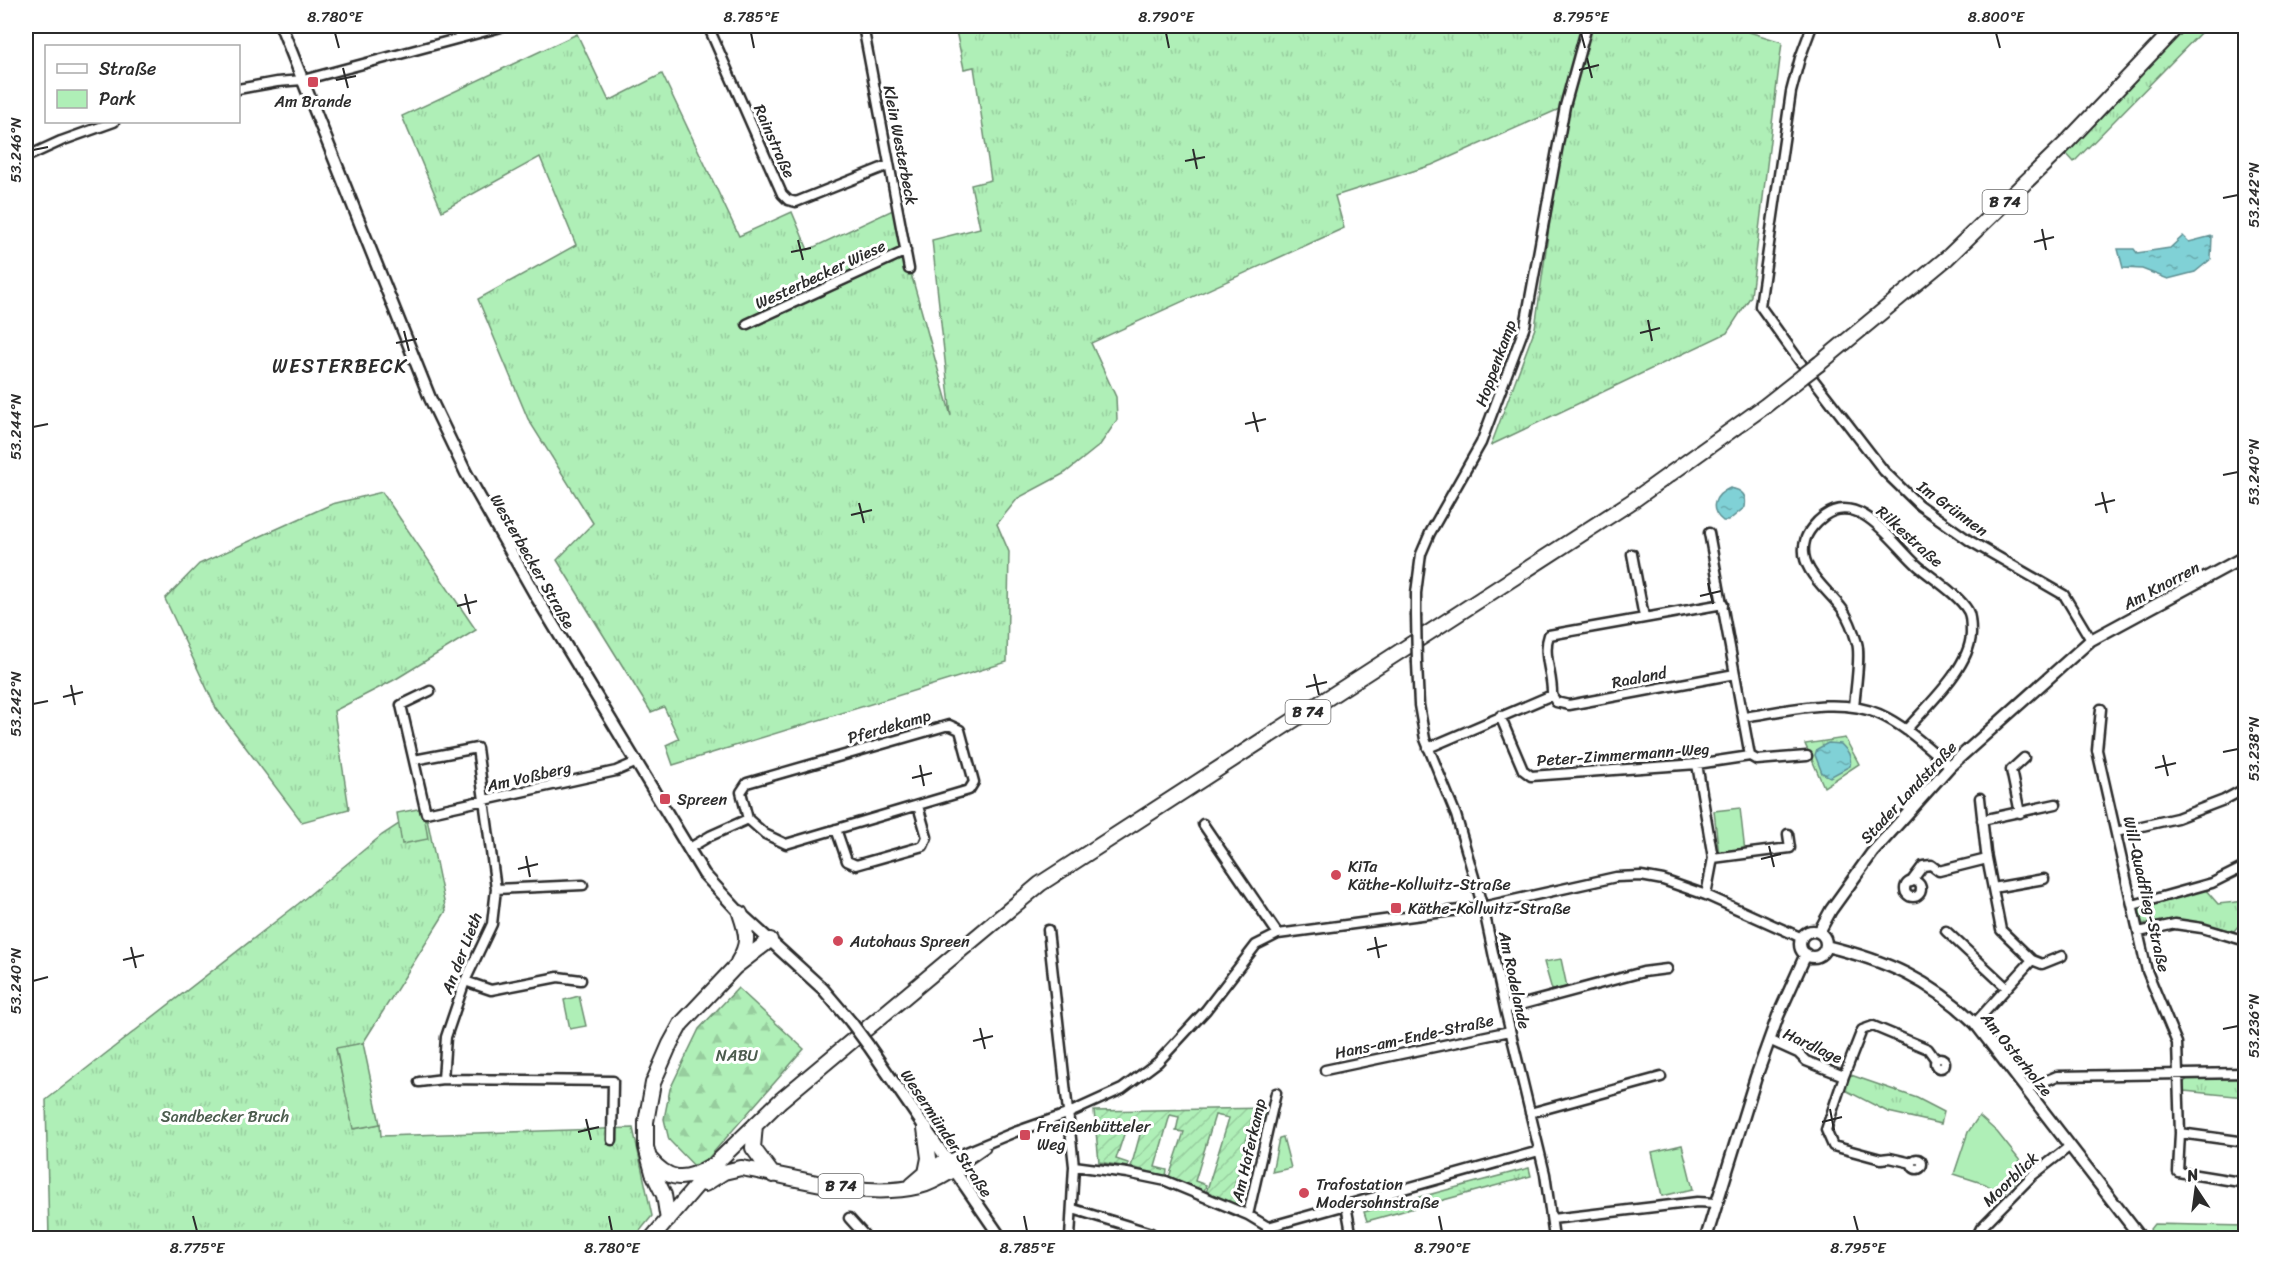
<svg xmlns="http://www.w3.org/2000/svg" width="2271" height="1264" font-family="Sriracha,sans-serif">
  <style>
    .grass { fill: url(#grass-tufts); stroke: #6d8d71; stroke-width: 1.5 }
    .forest { fill: url(#forest-firs); stroke: #6d8d71; stroke-width: 1.5 }
    .park { fill: #afefb7; stroke: #6d8d71; stroke-width: 1.5 }
    .garden { fill: url(#garden-furrows); stroke: #6d8d71; stroke-width: 1.5 }
    .water { fill: url(#water-ripples); stroke: #5e8f92; stroke-width: 1.5 }
    .lines { fill: none; stroke-linecap: round; stroke-linejoin: round }
    .minor-casing { stroke: #2b2b2b; stroke-width: 13 }
    .tertiary-casing { stroke: #2b2b2b; stroke-width: 15 }
    .primary-casing { stroke: #2b2b2b; stroke-width: 18 }
    .minor { stroke: #fff; stroke-width: 8 }
    .tertiary { stroke: #fff; stroke-width: 10 }
    .primary { stroke: #fff; stroke-width: 14 }
    .minor-bridge-casing { stroke: #2b2b2b; stroke-width: 13; stroke-linecap: butt }
    .tertiary-bridge-casing { stroke: #2b2b2b; stroke-width: 15; stroke-linecap: butt }
    .primary-bridge-casing { stroke: #2b2b2b; stroke-width: 18; stroke-linecap: butt }
    .minor-bridge { stroke: #fff; stroke-width: 8 }
    .tertiary-bridge { stroke: #fff; stroke-width: 10 }
    .primary-bridge { stroke: #fff; stroke-width: 14 }
    .ticks { fill: none; stroke: #2b2b2b; stroke-width: 2 }
    .poi-dot { fill: #d1495b; stroke: #fff; stroke-width: 2 }
    .labels { text-anchor: middle; stroke-width: 6; stroke-linejoin: round; paint-order: stroke }
    .shield { fill: #fff; stroke: #6b6b6b; stroke-width: 1.5 }
    .shield-label { font-size: 15px; font-weight: bold; fill: #2b2b2b }
    .poi-label { font-size: 16px; fill: #2b2b2b; stroke: #fff; text-anchor: start }
    .street-label { font-size: 16px; fill: #2b2b2b; stroke: #fff }
    .park-label { font-size: 16px; fill: #4c5c4e; stroke: #fff }
    .quarter-label { font-size: 20px; letter-spacing: 1.5px; fill: #2b2b2b; stroke: #fff }
    .neatline { fill: none; stroke: #2b2b2b; stroke-width: 2 }
    .ticks-label { font-size: 15px; text-anchor: middle; fill: #2b2b2b }
  </style>
  <defs>
    <pattern id="grass-tufts" width="24" height="20" patternUnits="userSpaceOnUse" patternTransform="scale(1.5)"><rect width="24" height="20" fill="#afefb7"/><path d="M3 7l-1-3M5 7V3M7 7l1-3M15 17l-1-3M17 17v-4M19 17l1-3" fill="none" stroke="#97cd9e"/></pattern>
    <pattern id="forest-firs" width="22" height="20" patternUnits="userSpaceOnUse" patternTransform="scale(1.5)"><rect width="22" height="20" fill="#afefb7"/><path d="M5 1l3.5 6h-7zM16 11l3.5 6h-7z" fill="#97cd9e"/></pattern>
    <pattern id="garden-furrows" width="10" height="10" patternUnits="userSpaceOnUse" patternTransform="scale(1.5)"><rect width="10" height="10" fill="#afefb7"/><path d="M-1 1l2-2M0 10L10 0M9 11l2-2" fill="none" stroke="#97cd9e"/></pattern>
    <pattern id="water-ripples" width="26" height="14" patternUnits="userSpaceOnUse" patternTransform="scale(1.5)"><rect width="26" height="14" fill="#80d1d6"/><path d="M2 4q2-2 4 0t4 0M15 11q2-2 4 0t4 0" fill="none" stroke="#69aaae"/></pattern>
  </defs>
  <rect width="100%" height="100%" fill="#fff"/>
  <filter id="ink" filterUnits="userSpaceOnUse"><feTurbulence type="fractalNoise" baseFrequency=".0167" numOctaves="2"/><feDisplacementMap in="SourceGraphic" scale="12" xChannelSelector="R" yChannelSelector="G"/><feConvolveMatrix kernelMatrix="1 2 1 2 8 2 1 2 1" color-interpolation-filters="sRGB"/></filter>
  <g filter="url(#ink)">
    <path class="grass" d="M 955,26 L 1736,26 L 1736,28 L 1782,42 L 1751,296 L 1727,333 L 1491,445 L 1535,328 L 1566,106 L 1432,165 L 1335,196 L 1344,228 L 1091,343 L 1116,397 L 1117,420 L 1100,445 L 1065,473 L 1018,498 L 997,524 L 1009,552 L 1007,662 L 673,765 L 666,745 L 679,739 L 664,707 L 651,712 L 557,560 L 593,523 L 528,419 L 478,299 L 576,245 L 540,157 L 442,211 L 402,116 L 577,34 L 609,101 L 662,74 L 739,236 L 792,212 L 808,250 L 899,207 L 910,270 L 951,416 L 932,240 L 980,228 L 971,185 L 991,180 L 974,67 L 964,69 Z
      M 2183,26 L 2207,26 L 2074,162 L 2064,151 Z
      M 382,492 L 476,630 L 396,679 L 334,711 L 349,809 L 302,822 L 216,708 L 165,599 L 199,564 L 332,504 Z
      M 1845,738 L 1859,764 L 1824,787 L 1805,744 Z
      M 417,812 L 426,813 L 446,911 L 363,1043 L 336,1049 L 354,1129 L 380,1124 L 381,1136 L 633,1128 L 652,1216 L 634,1238 L 49,1238 L 46,1100 L 298,904 L 382,835 Z
      M 2204,888 L 2218,904 L 2245,901 L 2245,918 L 2234,931 C 2204,923 2174,917 2143,924 L 2138,910 L 2145,904 Z
      M 1848,1074 L 1917,1098 L 1944,1112 L 1941,1124 L 1888,1112 L 1843,1089 Z
      M 2245,1076 L 2245,1097 L 2184,1091 L 2182,1089 L 2184,1082 L 2189,1078 Z
      M 1529,1168 L 1531,1176 L 1367,1221 L 1364,1212 Z"/>
    <path class="forest" d="M 738,988 L 804,1049 L 698,1170 L 669,1140 L 664,1119 L 670,1089 L 699,1029 Z
      M 2154,1224 L 2245,1226 L 2245,1238 L 2154,1238 L 2150,1229 Z"/>
    <path class="park" d="M 423,808 L 428,839 L 402,844 L 397,813 Z
      M 1740,808 L 1745,852 L 1719,855 L 1714,811 Z
      M 1561,959 L 1567,987 L 1552,990 L 1544,962 Z
      M 579,996 L 586,1026 L 570,1029 L 564,1000 Z
      M 363,1043 L 380,1124 L 353,1129 L 336,1048 Z
      M 1979,1116 L 1997,1132 L 2028,1171 L 2002,1194 L 1985,1184 L 1954,1174 L 1968,1132 Z
      M 1283,1137 L 1291,1168 L 1272,1172 L 1279,1138 Z
      M 1682,1145 L 1693,1189 L 1662,1196 L 1652,1152 Z"/>
    <path class="garden" d="M 1269,1108 L 1267,1122 L 1263,1121 L 1263,1117 L 1253,1115 L 1232,1196 L 1242,1199 L 1241,1209 L 1206,1193 L 1229,1118 L 1215,1115 L 1195,1181 L 1206,1185 L 1204,1192 L 1169,1177 L 1184,1132 L 1176,1131 L 1179,1117 L 1170,1115 L 1155,1167 L 1167,1170 L 1166,1176 L 1131,1167 L 1141,1131 L 1136,1130 L 1138,1123 L 1128,1122 L 1116,1159 L 1128,1163 L 1128,1167 L 1099,1162 L 1094,1111 Z"/>
    <path class="water" d="M 2183,236 L 2189,242 L 2212,236 L 2211,259 L 2195,272 L 2168,279 L 2142,269 L 2123,268 L 2118,249 L 2134,249 L 2137,253 L 2170,248 Z
      M 1730,488 C 1742,490 1747,495 1745,507 L 1728,521 L 1723,521 C 1708,509 1714,495 1730,488 Z
      M 1828,743 L 1841,744 C 1848,751 1852,756 1850,766 L 1830,777 L 1822,773 L 1815,755 L 1817,749 Z"/>
    <g class="lines">
      <defs>
        <path id="minor" d="M 708,26 L 782,194 L 788,200 L 796,202 L 889,165
          M 863,26 L 909,269
          M 238,89 L 277,82 L 303,80 L 505,26
          M 26,157 L 61,141 L 114,122
          M 747,324 L 906,251
          M 1801,363 L 1760,306 L 1791,92 L 1800,58 L 1812,26
          M 1813,379 L 1884,471 L 1919,505 L 1970,541 L 2064,595 L 2091,640
          M 1632,554 L 1644,617
          M 1416,615 L 1416,593 L 1421,554 L 1430,533 L 1481,443 L 1525,326 L 1565,106 L 1587,26
          M 1417,663 L 1419,705 L 1425,739 L 1456,815 L 1485,915 L 1505,1009 L 1545,1174 L 1554,1238
          M 430,691 L 401,705 L 426,813 L 616,771 L 637,762
          M 1552,695 C 1553,675 1542,654 1549,635 L 1723,604
          M 1854,707 C 1855,692 1861,656 1857,643 C 1854,633 1849,619 1843,610 C 1830,591 1797,570 1805,541 C 1807,532 1816,522 1824,516 C 1860,490 1893,544 1918,566 C 1932,578 1959,595 1968,611 C 1971,616 1971,628 1971,634 C 1970,667 1927,706 1906,730
          M 2101,709 L 2097,750 L 2147,971 L 2177,1043 L 2180,1133 L 2178,1172 L 2246,1183
          M 1500,716 L 1523,770 L 1531,776 L 1697,764 L 1750,756 L 1709,533
          M 1743,717 C 1786,711 1838,696 1879,714 C 1906,726 1928,748 1950,766
          M 1428,748 L 1552,695 L 1556,702 L 1569,705 L 1735,674
          M 1750,756 L 1757,760 L 1807,756
          M 414,760 L 477,748 L 496,889 L 492,924 L 465,981 L 446,1037 L 443,1079
          M 1697,764 L 1713,858 L 1706,895
          M 2020,813 L 2011,770 L 2024,758
          M 1982,820 L 2056,804
          M 1203,824 L 1278,934
          M 836,829 L 847,861 L 856,865 L 923,846 L 927,837 L 918,806
          M 2116,832 L 2177,818 L 2224,800 L 2246,788
          M 688,849 L 710,836 L 748,819 L 741,792 L 747,783 L 949,725 L 960,730 L 974,782 L 969,790 L 786,844 L 765,834 L 748,819
          M 1713,858 L 1790,848 L 1788,834
          M1905 889a8 8 0 1 1 16 0a8 8 0 1 1-16 0Z
          M 1911,882 L 1923,866 L 1931,865 L 1939,871 L 1987,859
          M 1993,888 L 2044,879
          M 496,889 L 583,885
          M 2133,905 L 2212,883 L 2246,866
          M 1048,930 L 1074,1166 L 1070,1238
          M 1946,931 L 2007,988
          M 2139,932 L 2175,924 L 2202,928 L 2246,941
          M 2032,960 L 2042,964 L 2062,956
          M 465,981 L 491,990 L 558,977 L 581,980
          M 1505,1009 L 1643,972 L 1667,969
          M 1975,1023 L 2032,960 L 2001,930 L 1986,853 L 1980,798
          M 1769,1040 L 1798,1053 L 1806,1061 L 1844,1076 L 1862,1030 L 1873,1026 L 1928,1049 L 1936,1060
          M1935 1063a5 5 0 1 1 10 0a5 5 0 1 1-10 0Z
          M 1325,1070 L 1510,1031
          M 1844,1076 L 1826,1130 L 1833,1146 L 1881,1159 L 1890,1158 L 1912,1163
          M 419,1082 L 443,1079 L 613,1081 L 612,1140
          M 2026,1089 L 2057,1076 L 2246,1073
          M 1530,1113 L 1661,1077
          M 2180,1133 L 2246,1142
          M1912 1164a5 5 0 1 1 10 0a5 5 0 1 1-10 0Z
          M 947,1160 L 1015,1132 L 1067,1114 L 1122,1089 L 1158,1062 L 1206,1010 L 1256,945 L 1278,934 L 1482,907 L 1616,877 L 1641,876 L 1663,880 L 1706,895 L 1802,938
          M 1074,1166 L 1127,1173 L 1166,1181 L 1248,1215 L 1268,1227
          M 953,1170 L 985,1148
          M 1346,1205 L 1352,1238
          M 1073,1209 L 1151,1233 L 1158,1238
          M 1248,1215 L 1276,1093
          M 849,1218 L 867,1238
          M 1552,1219 L 1697,1202 L 1717,1203
          M 1268,1227 L 1539,1151
          M 1266,1238 L 1268,1227
          M 1976,1238 L 1981,1228 L 2033,1175 L 2070,1146"/>
        <path id="tertiary" d="M 281,26 L 430,398 L 466,473 L 537,598 L 704,874 L 740,913 L 823,989 L 851,1022
          M1800 944a13 13 0 1 1 26 0a13 13 0 1 1-26 0Z
          M 1819,932 L 1831,910 L 1872,853 L 1950,766 L 2091,640 L 2246,556
          M 1826,946 C 1887,961 1929,979 1975,1023 L 2141,1238
          M 868,1045 L 1001,1238
          M 1706,1238 L 1756,1077 L 1778,1016 L 1806,954"/>
        <path id="primary" d="M 1820,363 L 1947,258 L 2066,143 L 2177,26
          M 738,962 C 750,942 747,934 740,913
          M 755,1125 L 753,1148 L 773,1175
          M 925,1128 L 929,1158 L 926,1173
          M 650,1159 C 668,1181 685,1182 709,1167
          M 705,1184 L 724,1172 L 741,1168 C 799,1177 862,1200 920,1186 C 932,1183 943,1176 953,1170
          M 912,1185 L 926,1173 L 947,1160
          M 668,1220 L 664,1195 L 653,1173 L 646,1147 L 646,1122 L 653,1083 L 670,1044 L 681,1024 L 735,967 L 770,940
          M 652,1238 L 716,1163 L 781,1100 L 1040,884 L 1631,502 L 1765,406 L 1803,376"/>
      </defs>
      <use href="#minor" class="minor-casing"/>
      <use href="#tertiary" class="tertiary-casing"/>
      <use href="#primary" class="primary-casing"/>
      <use href="#minor" class="minor"/>
      <use href="#tertiary" class="tertiary"/>
      <use href="#primary" class="primary"/>
      <defs>
        <path id="minor-bridge" d="M 1416,615 L 1417,663"/>
        <path id="tertiary-bridge" d="M 851,1022 L 868,1045"/>
        <path id="primary-bridge" d="M 1803,376 L 1820,363"/>
      </defs>
      <use href="#minor-bridge" class="minor-bridge-casing"/>
      <use href="#tertiary-bridge" class="tertiary-bridge-casing"/>
      <use href="#primary-bridge" class="primary-bridge-casing"/>
      <use href="#minor-bridge" class="minor-bridge"/>
      <use href="#tertiary-bridge" class="tertiary-bridge"/>
      <use href="#primary-bridge" class="primary-bridge"/>
    </g>
  </g>
  <path class="ticks" d="M 335,33 L 339,48M 751,33 L 754,48M 1166,33 L 1169,48M 1581,33 L 1585,48M 1996,33 L 2000,48M 1587,58 L 1592,78M 343,68 L 348,88M 1579,70 L 1599,65M 336,80 L 356,76M 1193,149 L 1197,169M 33,150 L 48,147M 1185,161 L 1205,157M 2223,198 L 2238,195M 2042,229 L 2046,250M 798,240 L 803,260M 2034,242 L 2054,237M 791,252 L 811,248M 1648,320 L 1652,341M 404,331 L 409,351M 1640,333 L 1660,328M 396,343 L 417,339M 1253,412 L 1258,432M 1245,424 L 1266,419M 33,427 L 48,424M 2223,475 L 2238,472M 2102,492 L 2107,513M 859,503 L 864,523M 2095,505 L 2115,500M 851,515 L 872,510M 1708,583 L 1713,604M 465,594 L 470,614M 1700,596 L 1721,591M 457,606 L 477,601M 1314,674 L 1319,695M 71,685 L 75,705M 1306,687 L 1327,682M 63,697 L 83,692M 33,704 L 48,701M 2223,752 L 2238,749M 2163,755 L 2168,776M 920,765 L 924,786M 2155,768 L 2176,763M 912,778 L 932,773M 1769,846 L 1774,867M 526,856 L 530,877M 1761,859 L 1781,854M 518,869 L 538,864M 1375,937 L 1379,958M 131,947 L 136,968M 1367,950 L 1387,945M 123,960 L 144,955M 33,981 L 48,977M 980,1028 L 985,1049M 2223,1029 L 2238,1026M 973,1041 L 993,1036M 1830,1109 L 1834,1130M 586,1119 L 591,1140M 1822,1122 L 1842,1117M 578,1132 L 599,1127M 193,1216 L 197,1231M 609,1216 L 612,1231M 1024,1216 L 1027,1231M 1439,1216 L 1442,1231M 1854,1216 L 1858,1231"/>
  <g class="poi-dot">
    <rect x="307" y="76" width="12" height="12" rx="3"/>
    <rect x="659" y="793" width="12" height="12" rx="3"/>
    <circle cx="1336" cy="875" r="6"/>
    <rect x="1390" y="902" width="12" height="12" rx="3"/>
    <circle cx="838" cy="941" r="6"/>
    <rect x="1019" y="1129" width="12" height="12" rx="3"/>
    <circle cx="1304" cy="1193" r="6"/>
  </g>
  <g class="labels">
    <g class="shield">
      <rect x="1982.5" y="190" width="45" height="24" rx="4.5"/>
      <rect x="1285.5" y="700" width="45" height="24" rx="4.5"/>
      <rect x="818.5" y="1174" width="45" height="24" rx="4.5"/>
    </g>
    <g class="shield-label">
      <text x="2005" y="207">B 74</text>
      <text x="1308" y="717">B 74</text>
      <text x="841" y="1191">B 74</text>
    </g>
    <g class="poi-label">
      <text x="313" y="107" text-anchor="middle">Am Brande</text>
      <text x="677" y="805">Spreen</text>
      <text x="1348" y="872">KiTa<tspan x="1348" dy="18">Käthe-Kollwitz-Straße</tspan></text>
      <text x="1408" y="914">Käthe-Kollwitz-Straße</text>
      <text x="850" y="947">Autohaus Spreen</text>
      <text x="1037" y="1132">Freißenbütteler<tspan x="1037" dy="18">Weg</tspan></text>
      <text x="1316" y="1190">Trafostation<tspan x="1316" dy="18">Modersohnstraße</tspan></text>
    </g>
    <g class="street-label">
      <text transform="translate(775 141) rotate(66)" y="6">Rainstraße</text>
      <text transform="translate(901 145) rotate(79)" y="6">Klein Westerbeck</text>
      <text transform="translate(820 274) rotate(-25)" y="6">Westerbecker Wiese</text>
      <text transform="translate(1495 363) rotate(-70)" y="6">Hoppenkamp</text>
      <text transform="translate(1953 508) rotate(36)" y="6">Im Grünnen</text>
      <text transform="translate(1910 536) rotate(42)" y="6">Rilkestraße</text>
      <text transform="translate(533 561) rotate(60)" y="6">Westerbecker Straße</text>
      <text transform="translate(2161 585) rotate(-28)" y="6">Am Knorren</text>
      <text transform="translate(1639 677) rotate(-11)" y="6">Raaland</text>
      <text transform="translate(889 726) rotate(-16)" y="6">Pferdekamp</text>
      <text transform="translate(1623 754) rotate(-4)" y="6">Peter-Zimmermann-Weg</text>
      <text transform="translate(529 776) rotate(-13)" y="6">Am Voßberg</text>
      <text transform="translate(1908 792) rotate(-47)" y="6">Stader Landstraße</text>
      <text transform="translate(2147 894) rotate(77)" y="6">Will-Quadflieg-Straße</text>
      <text transform="translate(461 953) rotate(-69)" y="6">An der Lieth</text>
      <text transform="translate(1515 980) rotate(78)" y="6">Am Rodelande</text>
      <text transform="translate(1414 1036) rotate(-12)" y="6">Hans-am-Ende-Straße</text>
      <text transform="translate(1813 1045) rotate(25)" y="6">Hardlage</text>
      <text transform="translate(2017 1054) rotate(51)" y="6">Am Osterholze</text>
      <text transform="translate(947 1133) rotate(56)" y="6">Wesermünder Straße</text>
      <text transform="translate(1248 1150) rotate(-77)" y="6">Am Haferkamp</text>
      <text transform="translate(2010 1179) rotate(-44)" y="6">Moorblick</text>
    </g>
    <g class="park-label">
      <text x="737" y="1061">NABU</text>
      <text x="225" y="1122">Sandbecker Bruch</text>
    </g>
    <g class="quarter-label">
      <text x="340" y="373">WESTERBECK</text>
    </g>
  </g>
  <rect width="2271" height="1264" fill="none" stroke="#fff" stroke-width="66"/>
  <rect x="45" y="45" width="195" height="78" fill="#ffffff" stroke="#aaaaaa" stroke-width="1.5"/>
  <rect x="57" y="64" width="30" height="9" fill="#ffffff" stroke="#aaaaaa" stroke-width="1.5"/>
  <text x="99" y="75" font-size="18" fill="#2b2b2b">Straße</text>
  <rect x="57" y="90" width="30" height="18" fill="#afefb7" stroke="#aaaaaa" stroke-width="1.5"/>
  <text x="99" y="105" font-size="18" fill="#2b2b2b">Park</text>
  <g transform="translate(2196 1189) rotate(347)" stroke="#ffffff" stroke-width="4.5" paint-order="stroke">
  <path d="M0-4.5L10 22L0 15L-10 22Z" fill="#2b2b2b"/>
  <text y="-9" font-size="16" font-weight="bold" text-anchor="middle" fill="#2b2b2b">N</text>
  </g>
  <rect x="33" y="33" width="2205" height="1198" class="neatline"/>
  <g class="ticks-label">
    <text x="335" y="22">8.780°E</text>
    <text x="751" y="22">8.785°E</text>
    <text x="1166" y="22">8.790°E</text>
    <text x="1581" y="22">8.795°E</text>
    <text x="1996" y="22">8.800°E</text>
    <text transform="translate(16 150) rotate(-90)" y="5">53.246°N</text>
    <text transform="translate(2254 195) rotate(-90)" y="5">53.242°N</text>
    <text transform="translate(16 427) rotate(-90)" y="5">53.244°N</text>
    <text transform="translate(2254 472) rotate(-90)" y="5">53.240°N</text>
    <text transform="translate(16 704) rotate(-90)" y="5">53.242°N</text>
    <text transform="translate(2254 749) rotate(-90)" y="5">53.238°N</text>
    <text transform="translate(16 981) rotate(-90)" y="5">53.240°N</text>
    <text transform="translate(2254 1026) rotate(-90)" y="5">53.236°N</text>
    <text x="197" y="1253">8.775°E</text>
    <text x="612" y="1253">8.780°E</text>
    <text x="1027" y="1253">8.785°E</text>
    <text x="1442" y="1253">8.790°E</text>
    <text x="1858" y="1253">8.795°E</text>
  </g>
</svg>
